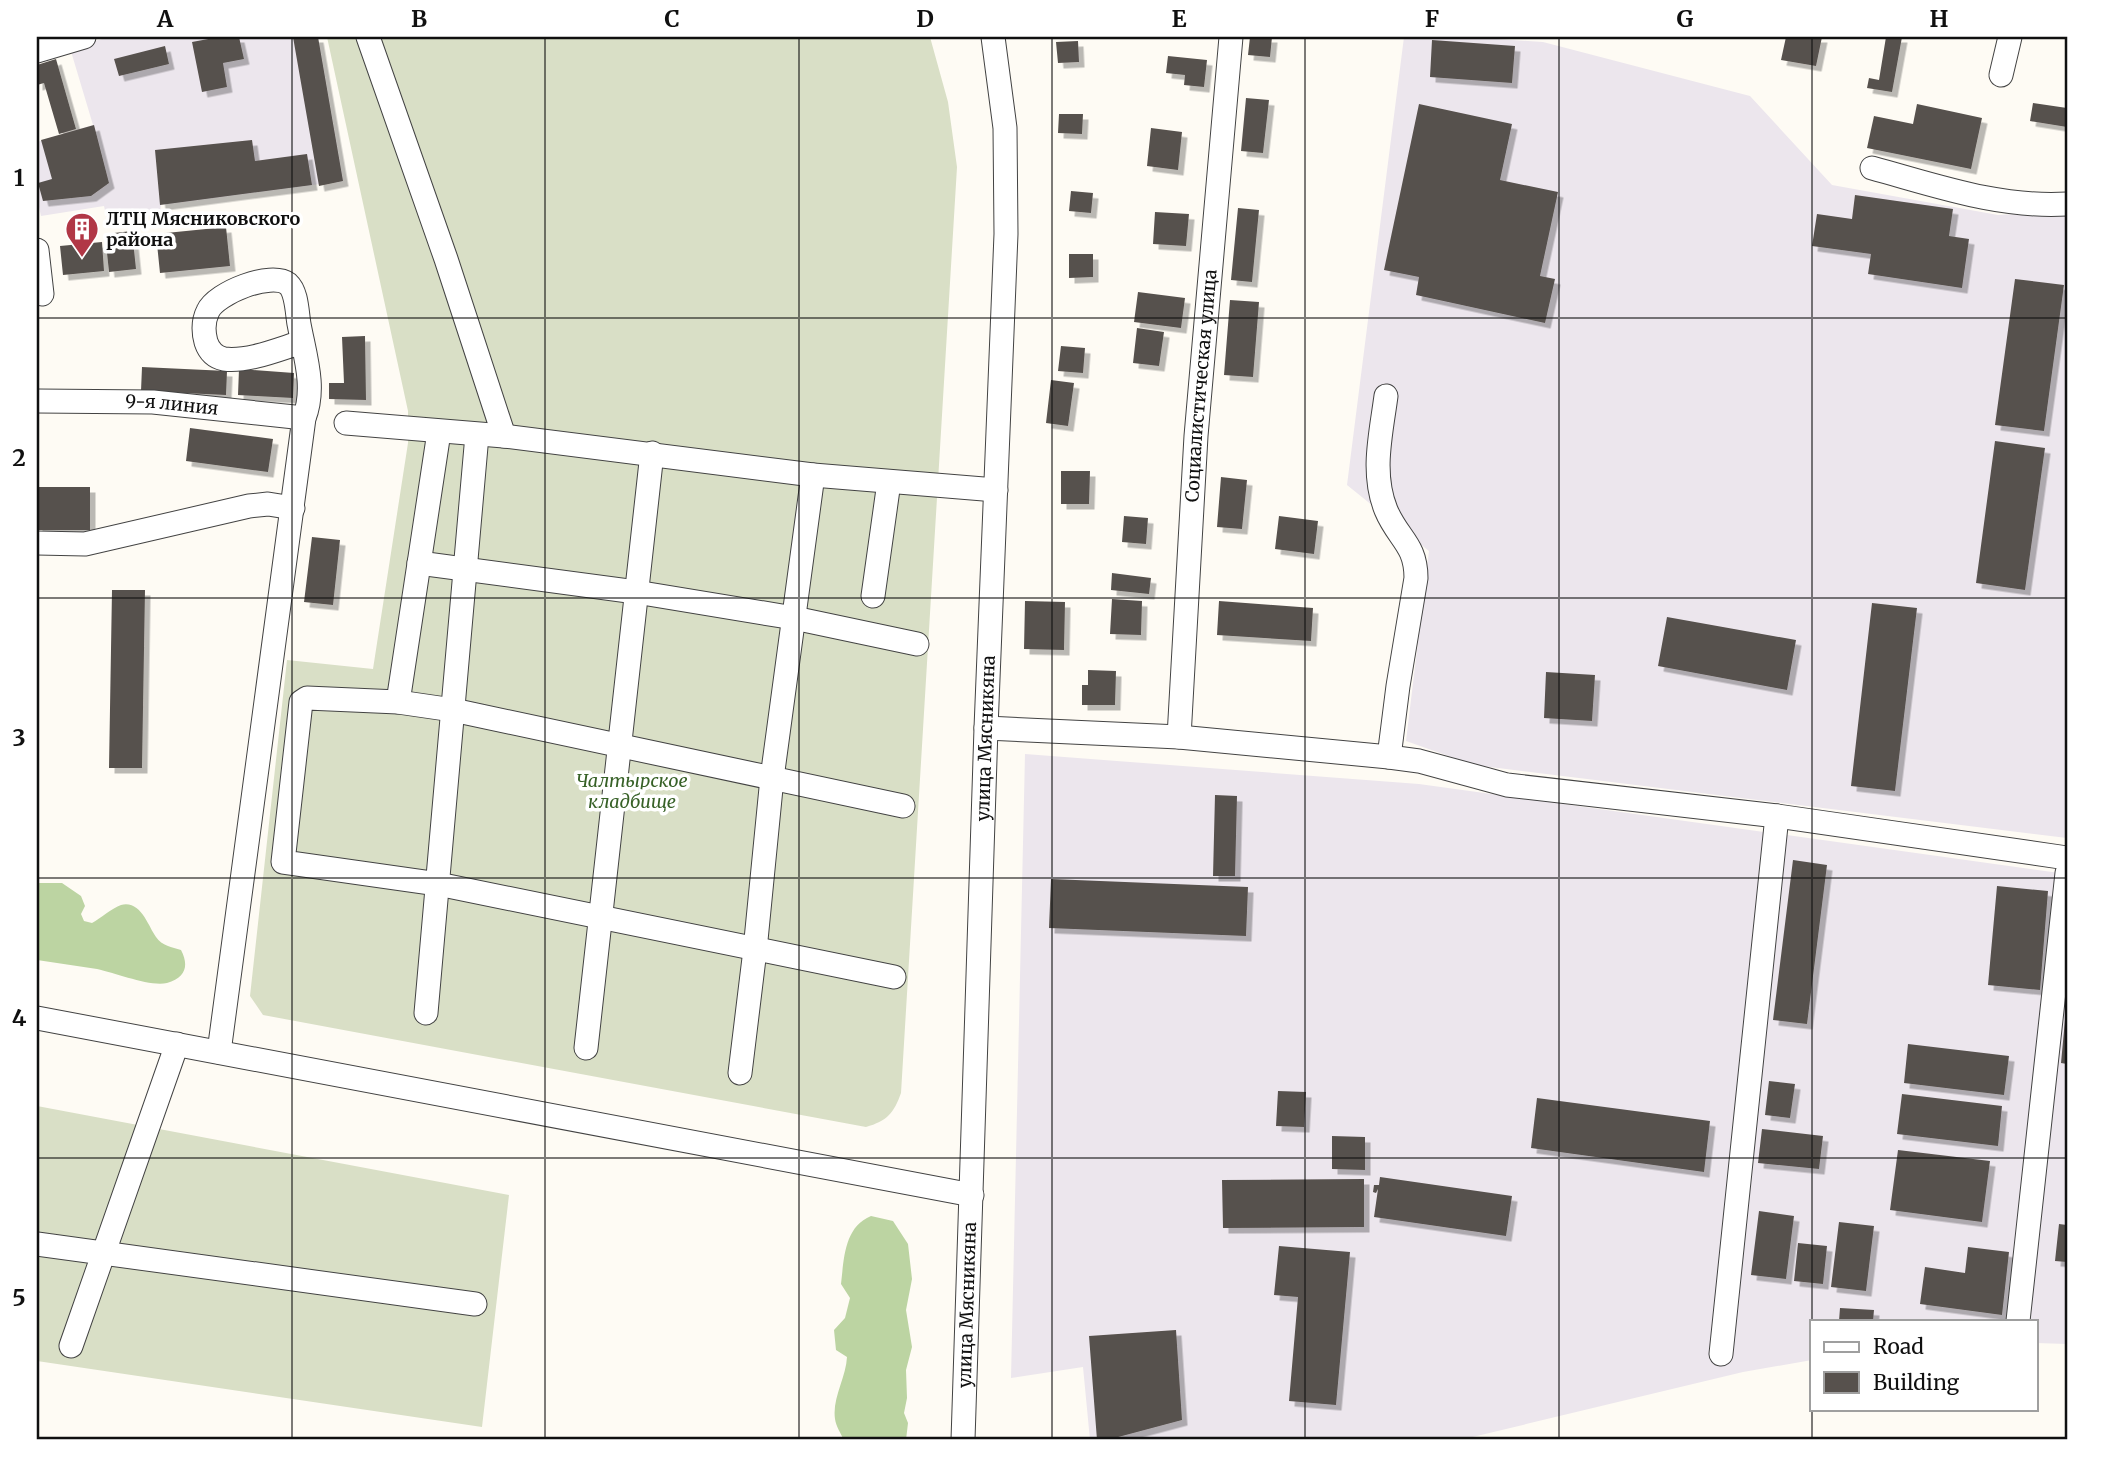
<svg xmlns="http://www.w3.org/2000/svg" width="2104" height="1477" font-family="Merriweather,serif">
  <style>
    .industrial { fill: #ece6ed }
    .forest { fill: #bcd4a2 }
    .cemetery { fill: #d9dfc6 }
    .building { fill: #57514d; filter: url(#shadow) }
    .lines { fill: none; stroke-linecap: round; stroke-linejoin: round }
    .minor-casing { stroke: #434343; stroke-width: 25 }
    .minor { stroke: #fff; stroke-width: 23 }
    .grid { fill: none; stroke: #101010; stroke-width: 2; stroke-opacity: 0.55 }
    .labels { text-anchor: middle; stroke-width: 7; stroke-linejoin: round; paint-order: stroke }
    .poi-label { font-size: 18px; font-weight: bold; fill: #101010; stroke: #fff; text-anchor: start }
    .street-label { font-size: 18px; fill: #101010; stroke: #fff }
    .park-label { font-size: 18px; font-style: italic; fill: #376127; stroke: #fff }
    .neatline { fill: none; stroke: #101010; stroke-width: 2.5 }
    .grid-label { font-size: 23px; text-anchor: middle; font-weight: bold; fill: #101010 }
  </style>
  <defs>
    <filter id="shadow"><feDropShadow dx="5.5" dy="5.5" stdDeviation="0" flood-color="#0004"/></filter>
  </defs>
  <rect width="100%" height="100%" fill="#fefbf4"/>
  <path class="industrial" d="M 109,37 L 318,37 L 343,181 L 161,205 L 160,212 L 107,219 L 104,206 L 41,216 L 37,198 L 37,142 L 93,125 L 70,48 Z
    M 1404,37 L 1467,37 L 1543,42 L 1750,96 L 1832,185 L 1998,215 L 2067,211 L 2067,838 L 1474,765 L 1406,741 L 1429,551 L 1347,485 Z
    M 1025,754 L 1419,784 L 2067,874 L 2067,1344 L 2036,1343 L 2036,1321 L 1812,1321 L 1812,1360 L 1743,1372 L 1460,1440 L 1090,1440 L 1083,1367 L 1011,1378 Z"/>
  <path class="forest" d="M 37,883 L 62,883 L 81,896 L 85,906 L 81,914 L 84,921 L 92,923 C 101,918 112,908 121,905 C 141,900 148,926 156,937 C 162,946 172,947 181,950 C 189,965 186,978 167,983 C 150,987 116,973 97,969 C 77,966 57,963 37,960 Z
    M 871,1216 L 893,1221 L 908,1244 L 912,1279 L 906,1310 L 912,1347 L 906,1370 L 907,1398 L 904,1413 L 908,1423 L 906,1440 L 844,1440 C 841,1434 836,1426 835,1419 C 832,1398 846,1378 847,1357 L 836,1350 L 834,1330 L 845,1318 L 850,1298 L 841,1284 C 844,1259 844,1227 871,1216 Z"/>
  <path class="cemetery" d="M 327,37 L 930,37 L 948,102 L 957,167 L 901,1093 C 894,1113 887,1121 866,1127 L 263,1015 L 250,996 L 287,660 L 373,669 L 408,443 L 408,411 Z
    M 37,1106 L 509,1195 L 482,1427 L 37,1361 Z"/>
  <path class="building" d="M 219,37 L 239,37 L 244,59 L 223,63 L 227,87 L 202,92 L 192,42 Z
    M 293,37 L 318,37 L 343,181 L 319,186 Z
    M 1250,37 L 1272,37 L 1270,57 L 1248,55 Z
    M 1786,37 L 1822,37 L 1816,66 L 1781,60 Z
    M 1886,37 L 1902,37 L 1892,92 L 1867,88 L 1869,78 L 1879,80 Z
    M 1432,40 L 1515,46 L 1512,83 L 1430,77 Z
    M 1078,41 L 1079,62 L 1058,63 L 1056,42 Z
    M 165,46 L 169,64 L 119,76 L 114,59 Z
    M 1168,56 L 1207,60 L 1204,87 L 1184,85 L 1185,75 L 1166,73 Z
    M 56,59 L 76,129 L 59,134 L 44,83 L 37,85 L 37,65 Z
    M 1246,98 L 1269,100 L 1263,153 L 1241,151 Z
    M 2033,103 L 2067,108 L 2067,127 L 2030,121 Z
    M 1419,104 L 1512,124 L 1500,180 L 1558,192 L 1540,276 L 1555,279 L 1545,323 L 1416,295 L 1419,277 L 1384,270 Z
    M 1917,104 L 1982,118 L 1971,169 L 1867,148 L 1874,116 L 1913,124 Z
    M 1059,114 L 1083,114 L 1082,134 L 1058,133 Z
    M 94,125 L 109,183 L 91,196 L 43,201 L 38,183 L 52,179 L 41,140 Z
    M 1151,128 L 1182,132 L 1178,170 L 1147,166 Z
    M 252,140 L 255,161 L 307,154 L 312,185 L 160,205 L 155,150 Z
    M 1071,191 L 1093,193 L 1091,213 L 1069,211 Z
    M 1855,195 L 1953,209 L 1949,236 L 1969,239 L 1962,288 L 1868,274 L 1871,254 L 1812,246 L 1817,214 L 1852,219 Z
    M 1238,208 L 1259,210 L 1252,282 L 1231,280 Z
    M 1155,212 L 1189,214 L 1186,246 L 1153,244 Z
    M 226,227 L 230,266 L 160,273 L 156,234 Z
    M 132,231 L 136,269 L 109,272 L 105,234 Z
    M 102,242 L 104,271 L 63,275 L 60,246 Z
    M 1069,254 L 1093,254 L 1093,277 L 1069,278 Z
    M 2015,279 L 2064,285 L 2044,431 L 1995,425 Z
    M 1138,292 L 1185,298 L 1181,328 L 1134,322 Z
    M 1230,300 L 1259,302 L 1253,377 L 1224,375 Z
    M 1137,328 L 1164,332 L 1159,366 L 1133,363 Z
    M 365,336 L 366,400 L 329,399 L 329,383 L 344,383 L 342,337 Z
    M 1061,346 L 1085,348 L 1083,373 L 1058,371 Z
    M 142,367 L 227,371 L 226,395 L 141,391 Z
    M 239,369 L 294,373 L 293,398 L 238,395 Z
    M 1051,380 L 1074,383 L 1068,426 L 1046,423 Z
    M 190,428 L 273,439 L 268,472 L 186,461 Z
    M 1995,441 L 2045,448 L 2025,590 L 1976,583 Z
    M 1061,471 L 1090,471 L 1089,504 L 1061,504 Z
    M 1221,477 L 1247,480 L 1242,529 L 1217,527 Z
    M 37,487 L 90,487 L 90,530 L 37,530 Z
    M 1124,516 L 1148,518 L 1146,544 L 1122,542 Z
    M 1279,516 L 1318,521 L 1314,554 L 1275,549 Z
    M 312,537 L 340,540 L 333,605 L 304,602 Z
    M 1112,573 L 1151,578 L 1149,594 L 1111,590 Z
    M 112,590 L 145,590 L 142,768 L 109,768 Z
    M 1112,599 L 1142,601 L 1141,635 L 1110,634 Z
    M 1025,601 L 1065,602 L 1064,650 L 1024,649 Z
    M 1219,601 L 1313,608 L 1311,641 L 1217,635 Z
    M 1872,603 L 1917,608 L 1895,791 L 1851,786 Z
    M 1667,617 L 1796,640 L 1787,690 L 1658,666 Z
    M 1088,670 L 1116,671 L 1115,705 L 1082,705 L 1082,685 L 1088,685 Z
    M 1546,672 L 1595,675 L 1592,721 L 1544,718 Z
    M 1215,795 L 1237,796 L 1235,876 L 1213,876 Z
    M 1793,860 L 1827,865 L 1807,1024 L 1773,1020 Z
    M 1051,879 L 1248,887 L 1246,936 L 1049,928 Z
    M 1997,886 L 2048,891 L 2040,990 L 1988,985 Z
    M 2065,1020 L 2067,1020 L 2067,1064 L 2061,1063 Z
    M 1908,1044 L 2009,1056 L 2004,1095 L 1904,1083 Z
    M 1769,1081 L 1795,1084 L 1790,1118 L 1765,1115 Z
    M 1278,1091 L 1306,1092 L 1304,1127 L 1276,1126 Z
    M 1902,1094 L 2002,1106 L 1998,1146 L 1897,1134 Z
    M 1537,1098 L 1710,1121 L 1704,1172 L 1531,1148 Z
    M 1762,1129 L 1823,1136 L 1819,1169 L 1758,1163 Z
    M 1332,1136 L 1365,1137 L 1365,1170 L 1332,1169 Z
    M 1898,1150 L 1990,1161 L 1982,1222 L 1890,1210 Z
    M 1380,1177 L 1512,1196 L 1506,1236 L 1374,1217 L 1378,1189 L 1376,1193 L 1373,1192 L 1374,1185 L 1379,1185 Z
    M 1364,1179 L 1364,1227 L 1223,1228 L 1222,1180 Z
    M 1759,1211 L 1794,1216 L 1786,1279 L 1751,1275 Z
    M 1839,1222 L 1874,1226 L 1866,1291 L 1831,1287 Z
    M 2059,1224 L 2067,1225 L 2067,1262 L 2055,1261 Z
    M 1798,1243 L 1827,1246 L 1823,1284 L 1794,1281 Z
    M 1279,1246 L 1350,1252 L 1336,1405 L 1289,1401 L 1298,1297 L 1274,1295 Z
    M 1968,1247 L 2009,1252 L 2002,1315 L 1920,1304 L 1925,1267 L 1965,1273 Z
    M 1840,1308 L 1874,1310 L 1873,1321 L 1839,1321 Z
    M 1176,1330 L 1182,1420 L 1107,1440 L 1097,1440 L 1089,1336 Z"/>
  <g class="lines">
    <defs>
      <g id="minor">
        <path d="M 368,37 L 446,259 L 504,436"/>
        <path d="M 37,51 L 84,37"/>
        <path d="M 2001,75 L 2010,37"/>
        <path d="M 1872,168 C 1938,186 1999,208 2067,204"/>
        <path d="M 37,250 L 42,294"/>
        <path d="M 1386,396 C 1381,434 1371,473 1386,510 C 1398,539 1416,544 1416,578 L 1398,686 L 1389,757"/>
        <path id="s1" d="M 37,401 L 153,402 L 304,418"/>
        <path d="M 346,423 L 504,436 L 813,475 L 996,490"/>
        <path d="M 37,543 L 85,544 L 249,506 L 268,504 L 293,508"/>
        <path d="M 419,563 L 636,592 L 794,618 L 917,644"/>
        <path d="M 873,596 L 889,482"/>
        <path d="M 398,702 L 439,432"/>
        <path d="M 986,728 L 1179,737 L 1389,757 L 1419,761 L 1507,785 L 1777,816 L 2067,858"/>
        <path id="s2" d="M 1179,737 L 1196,436 L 1231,37"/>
        <path d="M 894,977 L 438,884 L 283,862 L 301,702 L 307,698 L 398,702 L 453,710 L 903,806"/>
        <path d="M 426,1013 L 477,435"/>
        <path d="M 37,1018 L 972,1195"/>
        <path d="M 586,1048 L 652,453"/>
        <path d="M 219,1052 L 304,418 C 316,388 305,356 299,324 C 297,313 297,292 288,284 C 271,271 216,293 208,311 C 203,321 203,331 206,342 C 209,351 215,357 224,359 C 249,362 279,349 302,342"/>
        <path d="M 740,1073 L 755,950 L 772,778 L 813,475"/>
        <path d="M 37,1244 L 475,1304"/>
        <path d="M 2018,1321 L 2067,873"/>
        <path d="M 71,1346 L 177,1044"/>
        <path d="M 1721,1354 L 1777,816"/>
        <path id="s3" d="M 963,1440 L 986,728 L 1006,234 L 1005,128 L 993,37"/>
      </g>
    </defs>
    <use href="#minor" class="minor-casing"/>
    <use href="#minor" class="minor"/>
  </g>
  <path class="grid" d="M 292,37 L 292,1440M 545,37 L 545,1440M 799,37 L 799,1440M 1052,37 L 1052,1440M 1305,37 L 1305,1440M 1559,37 L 1559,1440M 1812,37 L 1812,1321M 37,318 L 2067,318M 37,598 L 2067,598M 37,878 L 2067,878M 37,1158 L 2067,1158M 1812,1409 L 1812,1440"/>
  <defs>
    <symbol id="building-pin" viewBox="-11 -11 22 30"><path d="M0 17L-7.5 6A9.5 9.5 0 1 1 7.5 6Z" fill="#b13746" stroke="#fff"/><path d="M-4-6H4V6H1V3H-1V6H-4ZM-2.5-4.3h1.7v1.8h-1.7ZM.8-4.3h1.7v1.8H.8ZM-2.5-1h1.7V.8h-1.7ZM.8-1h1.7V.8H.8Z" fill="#fff"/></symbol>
  </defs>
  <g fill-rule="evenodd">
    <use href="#building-pin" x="63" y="210" width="38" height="52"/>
  </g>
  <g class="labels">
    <g class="poi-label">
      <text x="106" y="225">ЛТЦ Мясниковского<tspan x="106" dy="21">района</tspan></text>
    </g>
    <g class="street-label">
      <text dy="6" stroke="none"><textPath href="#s2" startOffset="352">Социалистическая улица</textPath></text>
      <text dy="6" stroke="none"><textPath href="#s1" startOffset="135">9-я линия</textPath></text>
      <text dy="6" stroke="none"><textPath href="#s3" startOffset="702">улица Мясникяна</textPath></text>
      <text dy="6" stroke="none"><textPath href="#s3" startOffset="135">улица Мясникяна</textPath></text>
    </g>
    <g class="park-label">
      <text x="632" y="787">Чалтырское<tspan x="632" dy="21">кладбище</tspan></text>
    </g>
  </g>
  <rect width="2104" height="1477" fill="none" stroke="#ffffff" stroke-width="77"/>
  <rect x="1810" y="1320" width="228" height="91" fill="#ffffff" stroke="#9f9f9f" stroke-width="2"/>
  <rect x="1824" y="1342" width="35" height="10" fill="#ffffff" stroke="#9f9f9f" stroke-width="2"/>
  <text x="1873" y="1354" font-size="21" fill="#101010">Road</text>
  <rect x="1824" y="1372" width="35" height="21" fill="#57514d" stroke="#9f9f9f" stroke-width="2"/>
  <text x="1873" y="1390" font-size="21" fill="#101010">Building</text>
  <rect x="38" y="38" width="2028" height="1400" class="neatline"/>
  <g class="grid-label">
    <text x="165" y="27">A</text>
    <text x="419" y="27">B</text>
    <text x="672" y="27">C</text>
    <text x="925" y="27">D</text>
    <text x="1179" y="27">E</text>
    <text x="1432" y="27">F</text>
    <text x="1685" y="27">G</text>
    <text x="1939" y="27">H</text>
    <text x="19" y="186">1</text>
    <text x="19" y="466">2</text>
    <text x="19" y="746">3</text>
    <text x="19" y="1026">4</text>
    <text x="19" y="1306">5</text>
  </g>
</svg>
